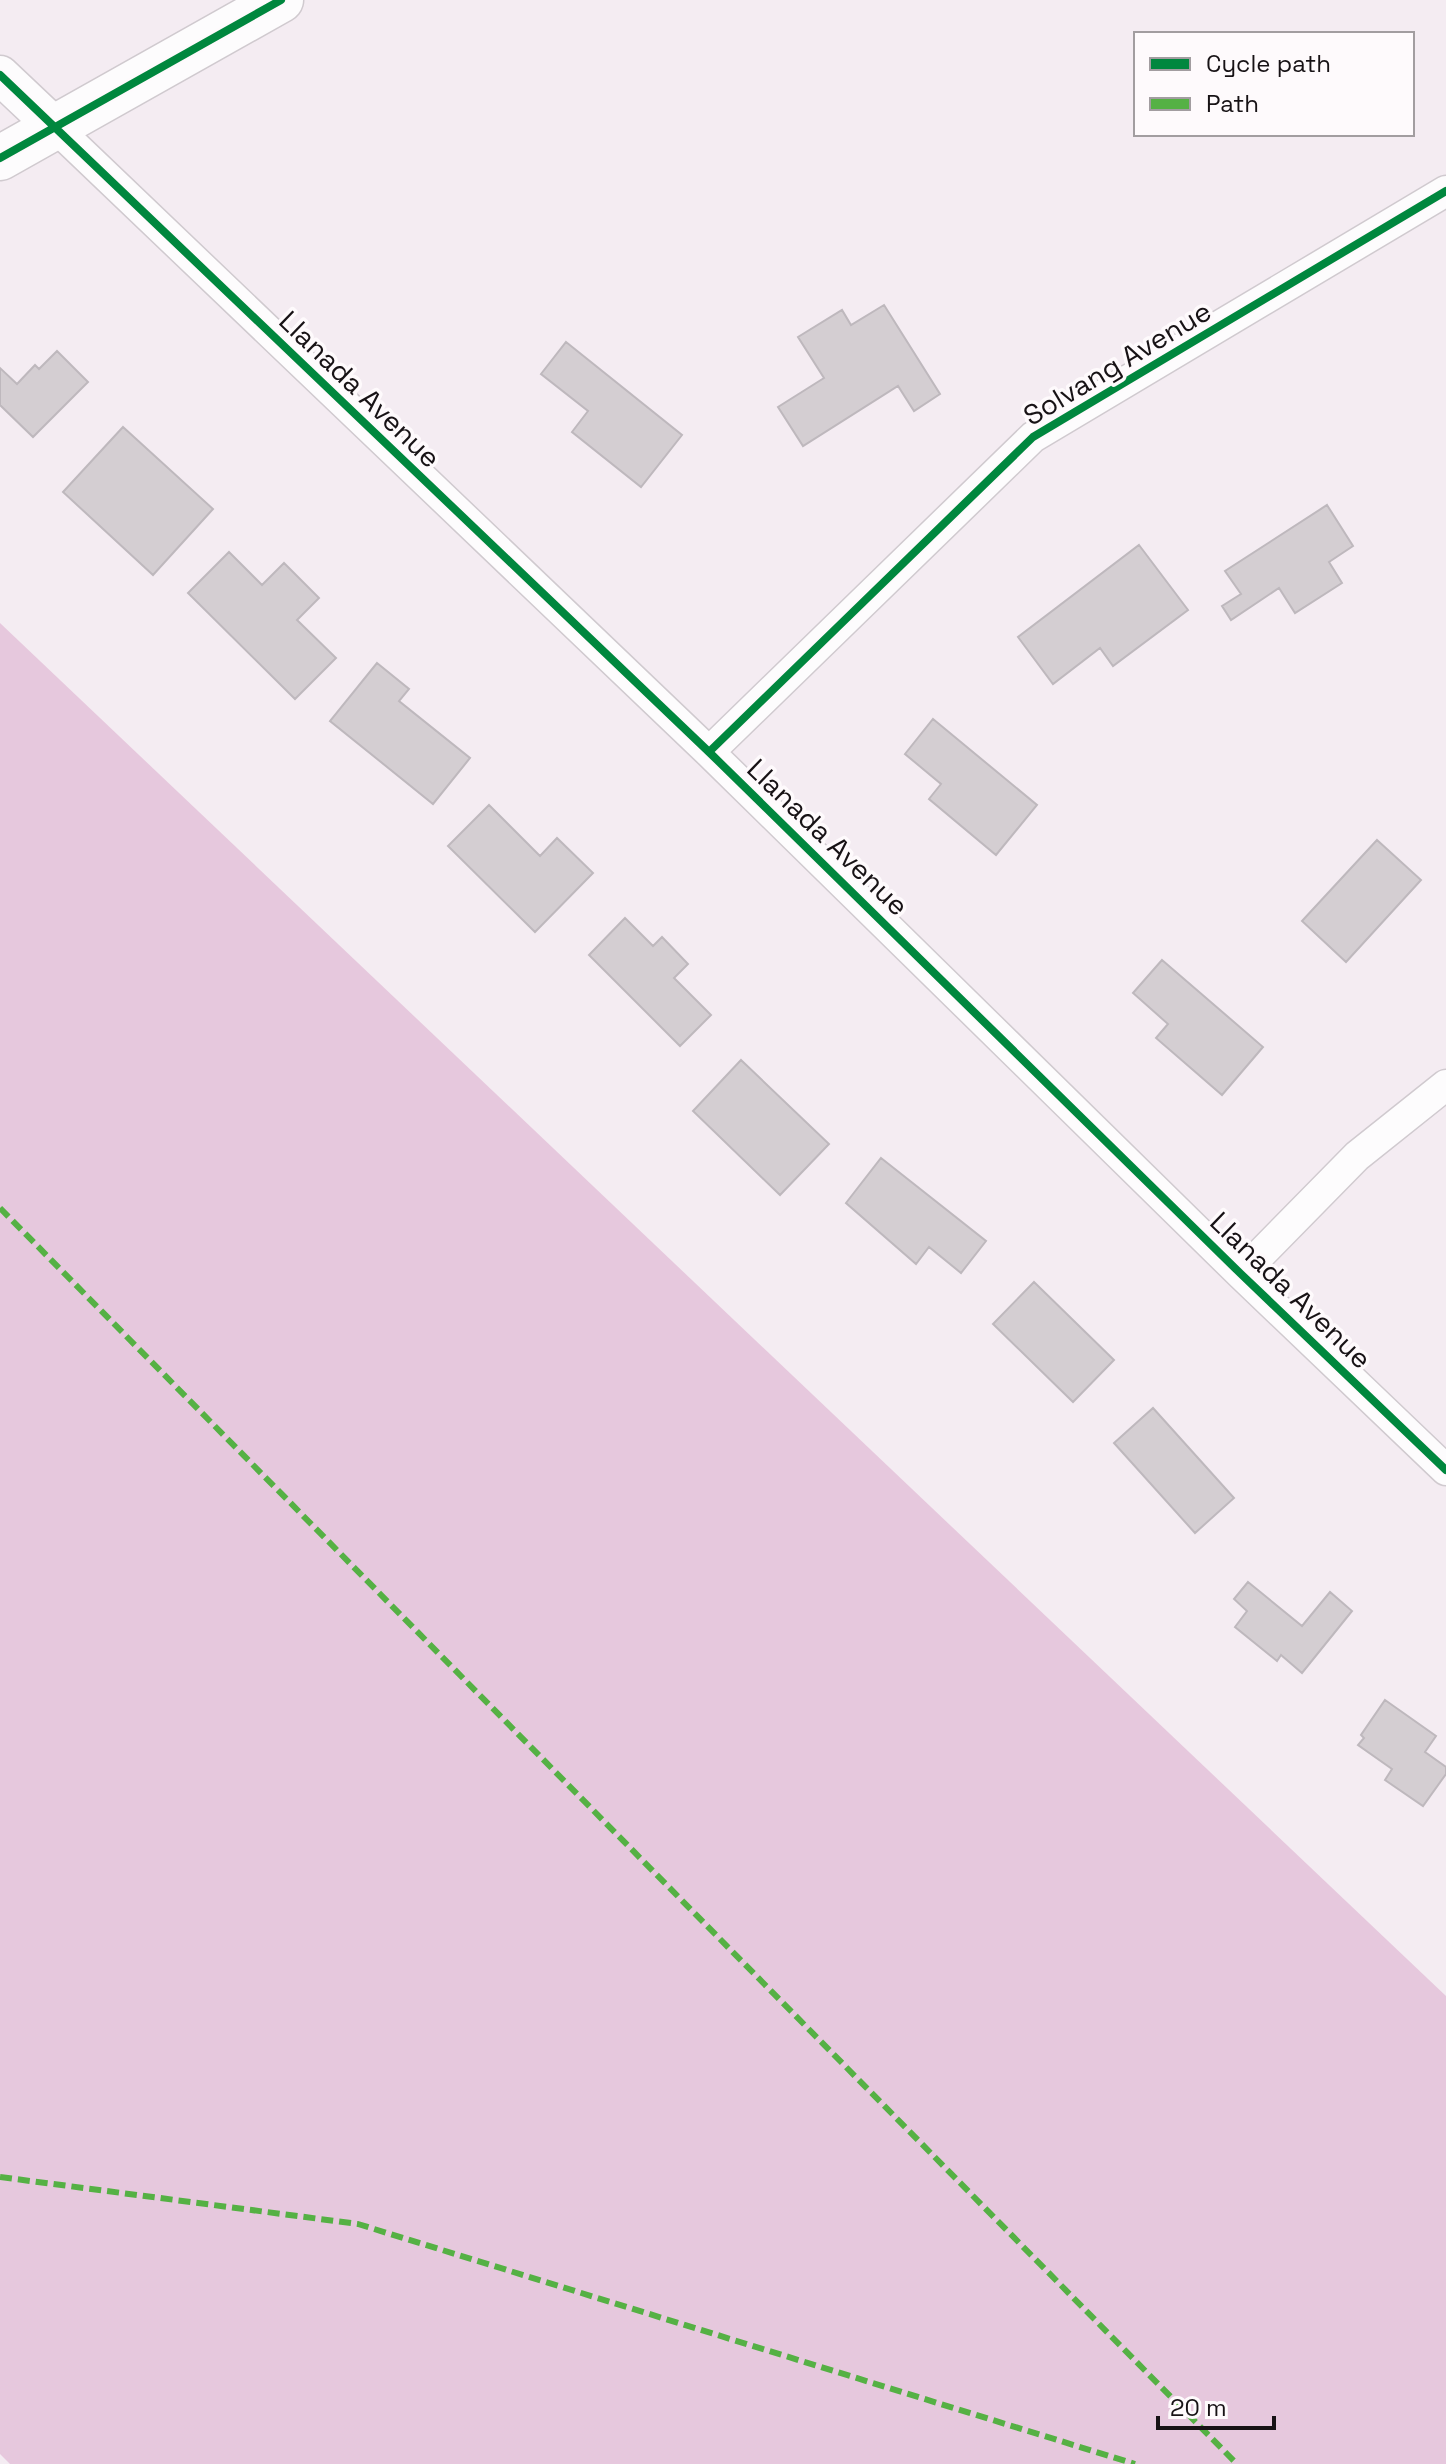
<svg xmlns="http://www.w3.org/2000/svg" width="1446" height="2464" font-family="'Space Grotesk',sans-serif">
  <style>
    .green { fill: #e6c8dd }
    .building { fill: #d4ced2; stroke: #beb8bd; stroke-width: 2 }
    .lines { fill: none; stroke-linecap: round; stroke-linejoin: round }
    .minor-casing { stroke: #d0cacf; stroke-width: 33 }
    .tertiary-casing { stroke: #d0cacf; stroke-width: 41 }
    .secondary-casing { stroke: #d0cacf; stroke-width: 47 }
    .minor { stroke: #fdfcfd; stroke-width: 30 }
    .tertiary { stroke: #fdfcfd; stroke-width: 38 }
    .secondary { stroke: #fdfcfd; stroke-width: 44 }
    .quiet { stroke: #55b144; stroke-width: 6; stroke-dasharray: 12 6; stroke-linecap: butt }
    .cycleway-casing { stroke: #fefafc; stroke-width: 13 }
    .cycleway { stroke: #00873e; stroke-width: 8 }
    .labels { text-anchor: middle; stroke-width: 7; stroke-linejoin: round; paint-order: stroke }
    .street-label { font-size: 28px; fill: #171215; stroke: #fefafc }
  </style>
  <rect width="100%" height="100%" fill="#f4ecf2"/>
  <path class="green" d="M 0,623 L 1446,1996 L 1446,2464 L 10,2464 L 0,2454 Z"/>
  <path class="building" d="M 884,305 L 940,394 L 914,411 L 898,386 L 803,446 L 778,407 L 824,378 L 798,337 L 842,310 L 851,325 Z
    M 566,342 L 682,435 L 641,487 L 572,432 L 588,411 L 541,374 Z
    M 57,351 L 88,382 L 33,437 L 0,405 L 0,368 L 17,384 L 35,365 L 39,369 Z
    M 123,427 L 213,509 L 153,575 L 63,492 Z
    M 1327,505 L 1353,546 L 1329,562 L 1342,583 L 1295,613 L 1279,588 L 1231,620 L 1222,606 L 1241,594 L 1225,571 Z
    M 1139,545 L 1188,610 L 1113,666 L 1100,648 L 1053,684 L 1018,637 Z
    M 229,552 L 262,585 L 284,563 L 319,598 L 297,620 L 336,658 L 295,699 L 188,593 Z
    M 377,663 L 409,689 L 399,701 L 470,758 L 433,804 L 330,721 Z
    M 933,719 L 1037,805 L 996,855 L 929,799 L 941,784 L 905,754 Z
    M 489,805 L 540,856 L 557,838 L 593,873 L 535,932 L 448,846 Z
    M 1377,840 L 1421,880 L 1346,962 L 1302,921 Z
    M 625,918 L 653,946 L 662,937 L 688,964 L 674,978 L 711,1015 L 680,1046 L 589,955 Z
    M 1162,960 L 1263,1047 L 1222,1095 L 1156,1038 L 1168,1024 L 1133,993 Z
    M 741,1060 L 829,1144 L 780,1195 L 693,1111 Z
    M 881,1158 L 986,1241 L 961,1273 L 929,1247 L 916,1264 L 846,1203 Z
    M 1034,1282 L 1114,1360 L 1073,1402 L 993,1324 Z
    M 1153,1408 L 1234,1498 L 1195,1533 L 1114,1443 Z
    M 1248,1582 L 1302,1626 L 1330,1592 L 1352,1611 L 1302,1673 L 1281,1655 L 1277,1661 L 1235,1627 L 1247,1611 L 1234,1599 Z
    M 1385,1700 L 1436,1736 L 1425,1752 L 1446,1767 L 1446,1774 L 1423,1806 L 1385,1780 L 1392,1769 L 1358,1745 L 1364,1738 L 1361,1735 Z"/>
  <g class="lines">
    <defs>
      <path id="minor" d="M 55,127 L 709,752 L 1241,1274 L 1446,1470
        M 709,752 L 1033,437 L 1446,191
        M 1241,1274 L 1357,1156 L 1446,1085"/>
      <path id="tertiary" d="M 0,75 L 55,127"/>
      <path id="secondary" d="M 0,158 L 281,0"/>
    </defs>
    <use href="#minor" class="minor-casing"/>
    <use href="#tertiary" class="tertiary-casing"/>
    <use href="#secondary" class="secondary-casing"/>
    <use href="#minor" class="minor"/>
    <use href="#tertiary" class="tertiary"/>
    <use href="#secondary" class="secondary"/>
    <path class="quiet" d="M 0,1208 L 1237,2464
      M 0,2177 L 358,2224 L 1135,2464"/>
    <defs>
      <path id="cycleway" d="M 0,75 L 709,752 L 1241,1274 L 1446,1470
        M 0,158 L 281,0
        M 709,752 L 1033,437 L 1446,191"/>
    </defs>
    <use href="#cycleway" class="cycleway-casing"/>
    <use href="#cycleway" class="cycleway"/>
  </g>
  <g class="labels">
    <g class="street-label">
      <text transform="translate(1117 363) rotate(-31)" y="10">Solvang Avenue</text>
      <text transform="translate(360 389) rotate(44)" y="10">Llanada Avenue</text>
      <text transform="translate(828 837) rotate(44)" y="10">Llanada Avenue</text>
      <text transform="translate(1291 1290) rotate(44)" y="10">Llanada Avenue</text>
    </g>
  </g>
  <rect x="1134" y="32" width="280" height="104" fill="#fefafc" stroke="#a29da0" stroke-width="2"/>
  <rect x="1150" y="58" width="40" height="12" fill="#00873e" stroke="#a29da0" stroke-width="2"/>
  <text x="1206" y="72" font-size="24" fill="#171215">Cycle path</text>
  <rect x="1150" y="98" width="40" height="12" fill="#55b144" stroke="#a29da0" stroke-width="2"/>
  <text x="1206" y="112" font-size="24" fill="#171215">Path</text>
  <path d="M1158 2416v12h116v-12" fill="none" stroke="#171215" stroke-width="4"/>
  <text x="1170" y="2416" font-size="24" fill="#171215" stroke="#fefafc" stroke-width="6" paint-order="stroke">20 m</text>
</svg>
